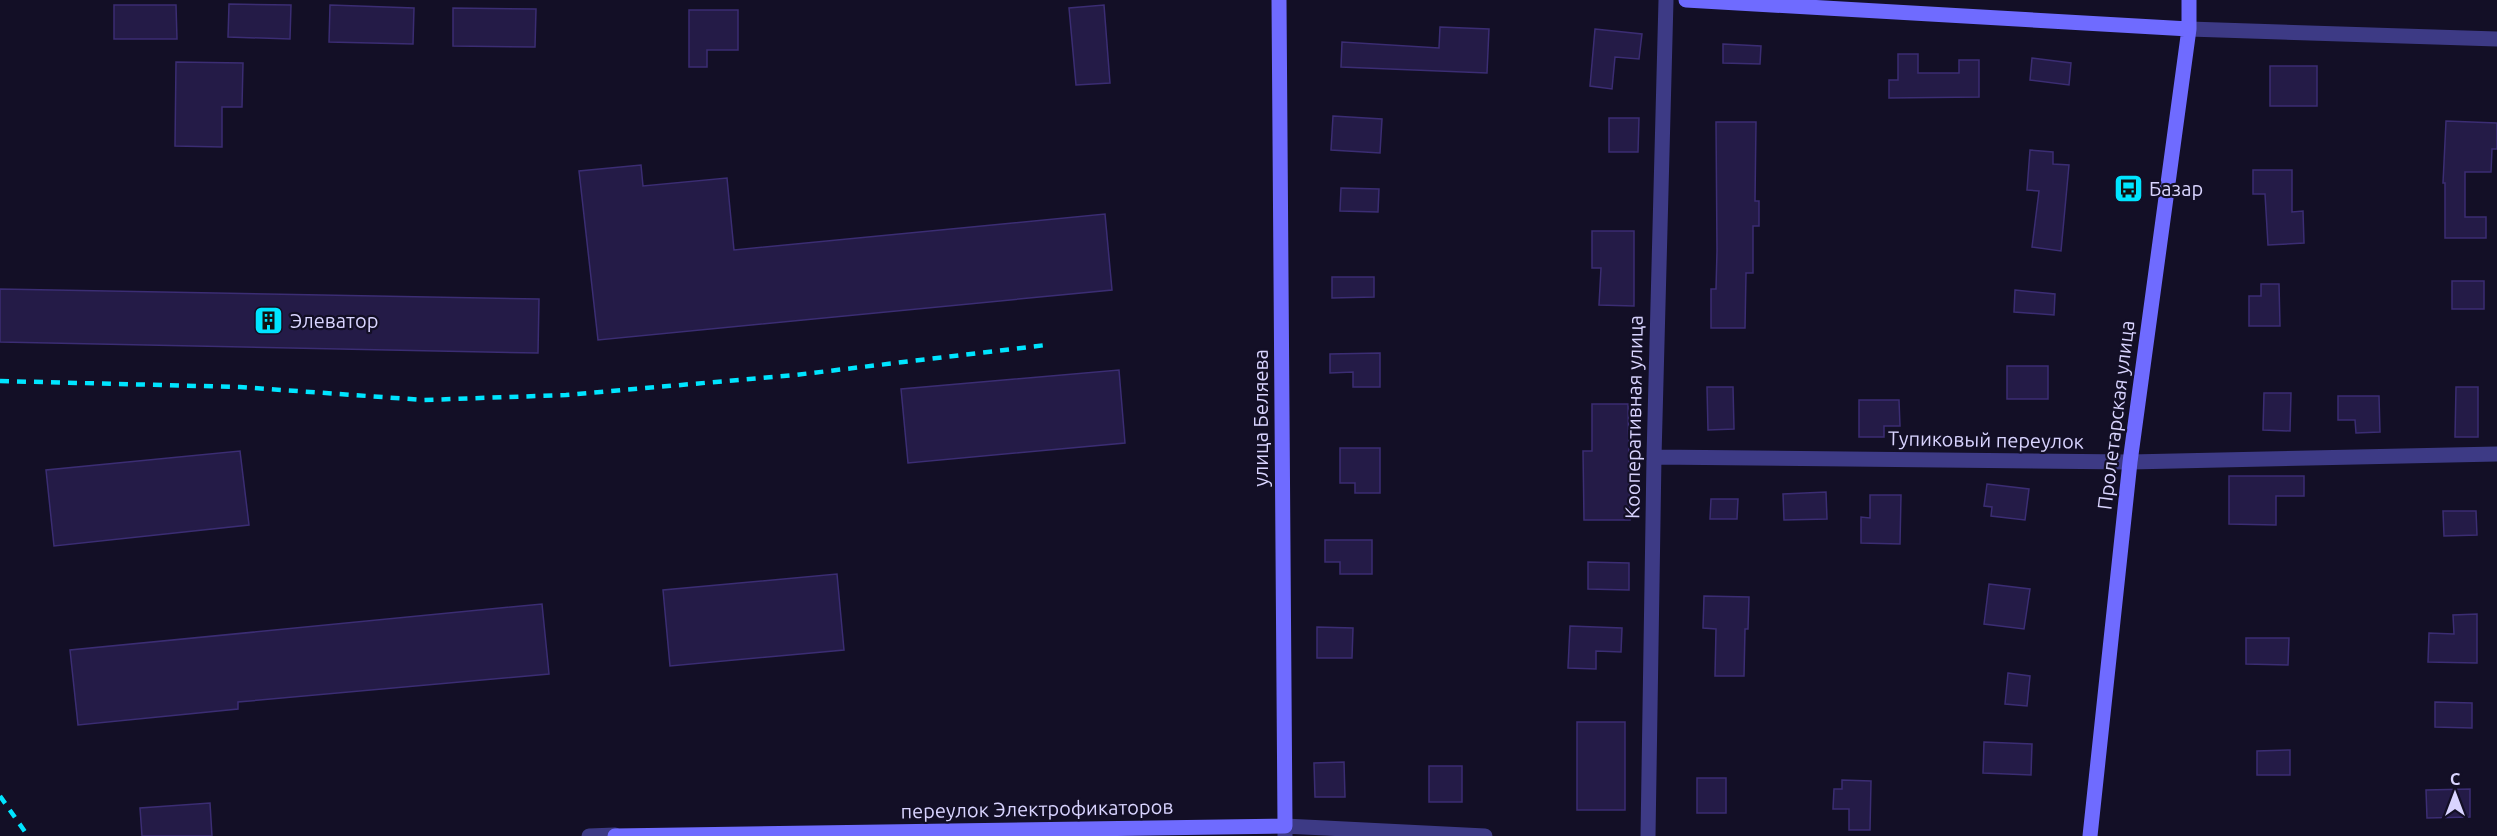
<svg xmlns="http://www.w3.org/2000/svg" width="2497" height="836" font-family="Ubuntu,sans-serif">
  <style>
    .building { fill: #241b47; stroke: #3b2d73; stroke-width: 1.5 }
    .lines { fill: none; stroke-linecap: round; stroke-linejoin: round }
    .street { stroke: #3d3a85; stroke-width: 15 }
    .secondary { stroke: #6f6bff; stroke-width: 15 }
    .rail { stroke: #00e5ff; stroke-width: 4.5; stroke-dasharray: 9 8; stroke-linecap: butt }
    .labels { text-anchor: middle; stroke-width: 4.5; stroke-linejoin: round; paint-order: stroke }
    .poi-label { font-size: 20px; fill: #d9d4ff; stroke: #130f26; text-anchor: start }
    .street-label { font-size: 20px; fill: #d9d4ff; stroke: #130f26 }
  </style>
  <rect width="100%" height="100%" fill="#130f26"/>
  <path class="building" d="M 229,4 L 291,5 L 290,39 L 228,37 Z
    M 114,5 L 176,5 L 177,39 L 114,39 Z
    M 330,5 L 414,8 L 413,44 L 329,42 Z
    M 1104,5 L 1110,83 L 1076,85 L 1069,8 Z
    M 453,8 L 536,9 L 535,47 L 453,46 Z
    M 689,10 L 738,10 L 738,50 L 707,50 L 707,67 L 689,67 Z
    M 1440,27 L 1489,29 L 1487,73 L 1341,67 L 1342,42 L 1439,48 Z
    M 1595,29 L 1642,34 L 1639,59 L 1615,57 L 1612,89 L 1590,86 Z
    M 1723,44 L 1761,46 L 1760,64 L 1723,63 Z
    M 1898,54 L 1918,54 L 1918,73 L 1959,73 L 1959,60 L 1979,60 L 1979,97 L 1889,98 L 1889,80 L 1898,80 Z
    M 2032,58 L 2071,63 L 2069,85 L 2030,80 Z
    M 176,62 L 243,63 L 242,107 L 222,107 L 222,147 L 175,146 Z
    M 2270,66 L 2317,66 L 2317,106 L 2270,106 Z
    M 1333,116 L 1382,119 L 1380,153 L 1331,150 Z
    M 1609,118 L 1639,118 L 1638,152 L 1609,152 Z
    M 2446,121 L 2497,123 L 2497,149 L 2492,149 L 2491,172 L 2465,172 L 2465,217 L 2486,217 L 2486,238 L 2445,238 L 2445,183 L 2443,183 Z
    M 1716,122 L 1756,122 L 1755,201 L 1759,201 L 1759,226 L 1753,226 L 1753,273 L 1746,273 L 1745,328 L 1711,328 L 1711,289 L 1716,289 L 1717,251 Z
    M 2030,150 L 2053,152 L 2053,164 L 2069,165 L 2061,251 L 2032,247 L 2039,191 L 2027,190 Z
    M 641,165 L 643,186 L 727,178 L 734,250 L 1105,214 L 1112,290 L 598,340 L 579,171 Z
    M 2253,170 L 2292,170 L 2292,212 L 2303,211 L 2304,243 L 2268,245 L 2265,194 L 2253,194 Z
    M 1341,188 L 1379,189 L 1378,212 L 1340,211 Z
    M 1592,231 L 1634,231 L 1634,306 L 1599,305 L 1601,268 L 1592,268 Z
    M 1332,277 L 1374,277 L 1374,297 L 1332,298 Z
    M 2452,281 L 2484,281 L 2484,309 L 2452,309 Z
    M 2261,284 L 2279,284 L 2280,326 L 2249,326 L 2249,296 L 2261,296 Z
    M 0,289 L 539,299 L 538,353 L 0,342 Z
    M 2015,290 L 2055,294 L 2054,315 L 2014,312 Z
    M 1380,353 L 1380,387 L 1353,387 L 1353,372 L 1330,373 L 1330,354 Z
    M 2007,366 L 2048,366 L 2048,399 L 2007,399 Z
    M 1119,370 L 1125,443 L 908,463 L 901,389 Z
    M 1707,387 L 1733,387 L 1734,429 L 1708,430 Z
    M 2456,387 L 2478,387 L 2478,437 L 2455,437 Z
    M 2264,393 L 2291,393 L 2290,431 L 2263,430 Z
    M 2338,396 L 2379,396 L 2380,432 L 2356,433 L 2355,420 L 2338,420 Z
    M 1859,400 L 1899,400 L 1900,426 L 1884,426 L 1884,437 L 1859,437 Z
    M 1592,404 L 1628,404 L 1630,520 L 1584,520 L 1583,451 L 1592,451 Z
    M 1340,448 L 1380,448 L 1380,493 L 1355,493 L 1355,483 L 1340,483 Z
    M 240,451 L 249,525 L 54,546 L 46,470 Z
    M 2229,476 L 2304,476 L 2304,496 L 2276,496 L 2276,525 L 2229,524 Z
    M 1987,484 L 2029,489 L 2025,520 L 1991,516 L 1992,507 L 1984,506 Z
    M 1826,492 L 1827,519 L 1784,520 L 1783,494 Z
    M 1870,495 L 1901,495 L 1900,544 L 1861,543 L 1861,517 L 1870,518 Z
    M 1711,499 L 1738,499 L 1737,519 L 1710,519 Z
    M 2443,511 L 2476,511 L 2477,535 L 2444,536 Z
    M 1325,540 L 1372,540 L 1372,574 L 1340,574 L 1340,562 L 1325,562 Z
    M 1588,562 L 1629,563 L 1629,590 L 1588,589 Z
    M 837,574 L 844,650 L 670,666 L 663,590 Z
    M 1989,584 L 2030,589 L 2024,629 L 1984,624 Z
    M 1704,596 L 1749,597 L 1748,629 L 1745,629 L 1744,676 L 1715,676 L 1716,629 L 1703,628 Z
    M 542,604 L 549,674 L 238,702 L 238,709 L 78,725 L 70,650 Z
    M 2477,614 L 2477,663 L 2428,662 L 2429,633 L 2454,634 L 2453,615 Z
    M 1570,626 L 1622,628 L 1621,652 L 1596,651 L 1596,669 L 1568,668 Z
    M 1317,627 L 1353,628 L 1352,658 L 1317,658 Z
    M 2246,638 L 2289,638 L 2288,665 L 2246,664 Z
    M 2008,673 L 2030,676 L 2027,706 L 2005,704 Z
    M 2435,702 L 2472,703 L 2472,728 L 2435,727 Z
    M 1577,722 L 1625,722 L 1625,810 L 1577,810 Z
    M 1984,742 L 2032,744 L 2031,775 L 1983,773 Z
    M 2290,750 L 2290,775 L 2257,775 L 2257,751 Z
    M 1344,762 L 1345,797 L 1315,797 L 1314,763 Z
    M 1429,766 L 1462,766 L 1462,802 L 1429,802 Z
    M 1697,778 L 1726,778 L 1726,813 L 1697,813 Z
    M 1842,780 L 1871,781 L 1870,830 L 1849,830 L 1849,809 L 1833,809 L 1834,789 L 1842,789 Z
    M 2470,789 L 2470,817 L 2427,818 L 2426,790 Z
    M 210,803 L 212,836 L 142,836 L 140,808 Z"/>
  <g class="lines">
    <path class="street" d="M 2189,29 L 2497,39
      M 1654,457 L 2130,462 L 2497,454
      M 589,836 L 615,835
      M 1285,836 L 1285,826 L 1485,836
      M 1648,836 L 1654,457 L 1666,0"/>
    <path class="secondary" d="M 1686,0 L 2189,29
      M 615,836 L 1285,826 L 1279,0
      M 2090,836 L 2130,462 L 2189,29 L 2189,0"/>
    <path class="rail" d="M 0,381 L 240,387 L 424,400 L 566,395 L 795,375 L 1046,345
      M 0,796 L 28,836"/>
  </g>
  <defs>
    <symbol id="bus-square" viewBox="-11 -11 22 22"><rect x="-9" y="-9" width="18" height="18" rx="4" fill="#00e5ff" stroke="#130f26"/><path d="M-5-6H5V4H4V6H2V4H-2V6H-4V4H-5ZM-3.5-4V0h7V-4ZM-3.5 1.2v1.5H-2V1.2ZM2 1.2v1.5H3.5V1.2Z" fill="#111"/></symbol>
    <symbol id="building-square" viewBox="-11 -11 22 22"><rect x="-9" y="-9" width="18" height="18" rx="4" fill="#00e5ff" stroke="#130f26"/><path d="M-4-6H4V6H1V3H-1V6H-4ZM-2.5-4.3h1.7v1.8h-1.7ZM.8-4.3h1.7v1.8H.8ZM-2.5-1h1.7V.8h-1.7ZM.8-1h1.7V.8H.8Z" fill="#111"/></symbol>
  </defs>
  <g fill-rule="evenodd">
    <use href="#bus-square" x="2112" y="172" width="33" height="33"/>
    <use href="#building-square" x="252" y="304" width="33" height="33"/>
  </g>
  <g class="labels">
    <g class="poi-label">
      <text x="2149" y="196">Базар</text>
      <text x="290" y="328">Элеватор</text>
    </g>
    <g class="street-label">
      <text transform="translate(2116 415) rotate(-83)" y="7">Пролетарская улица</text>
      <text transform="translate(1634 417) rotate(-89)" y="7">Кооперативная улица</text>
      <text transform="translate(1261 418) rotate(-90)" y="7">улица Беляева</text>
      <text transform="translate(1986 440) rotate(1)" y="7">Тупиковый переулок</text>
      <text transform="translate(1037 809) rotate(-1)" y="7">переулок Электрофикаторов</text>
    </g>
  </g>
  <g transform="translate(2455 794)" stroke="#130f26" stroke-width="4.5" paint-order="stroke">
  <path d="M0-4.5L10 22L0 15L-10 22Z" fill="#d9d4ff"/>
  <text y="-9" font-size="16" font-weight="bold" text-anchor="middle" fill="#d9d4ff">С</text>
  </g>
</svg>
